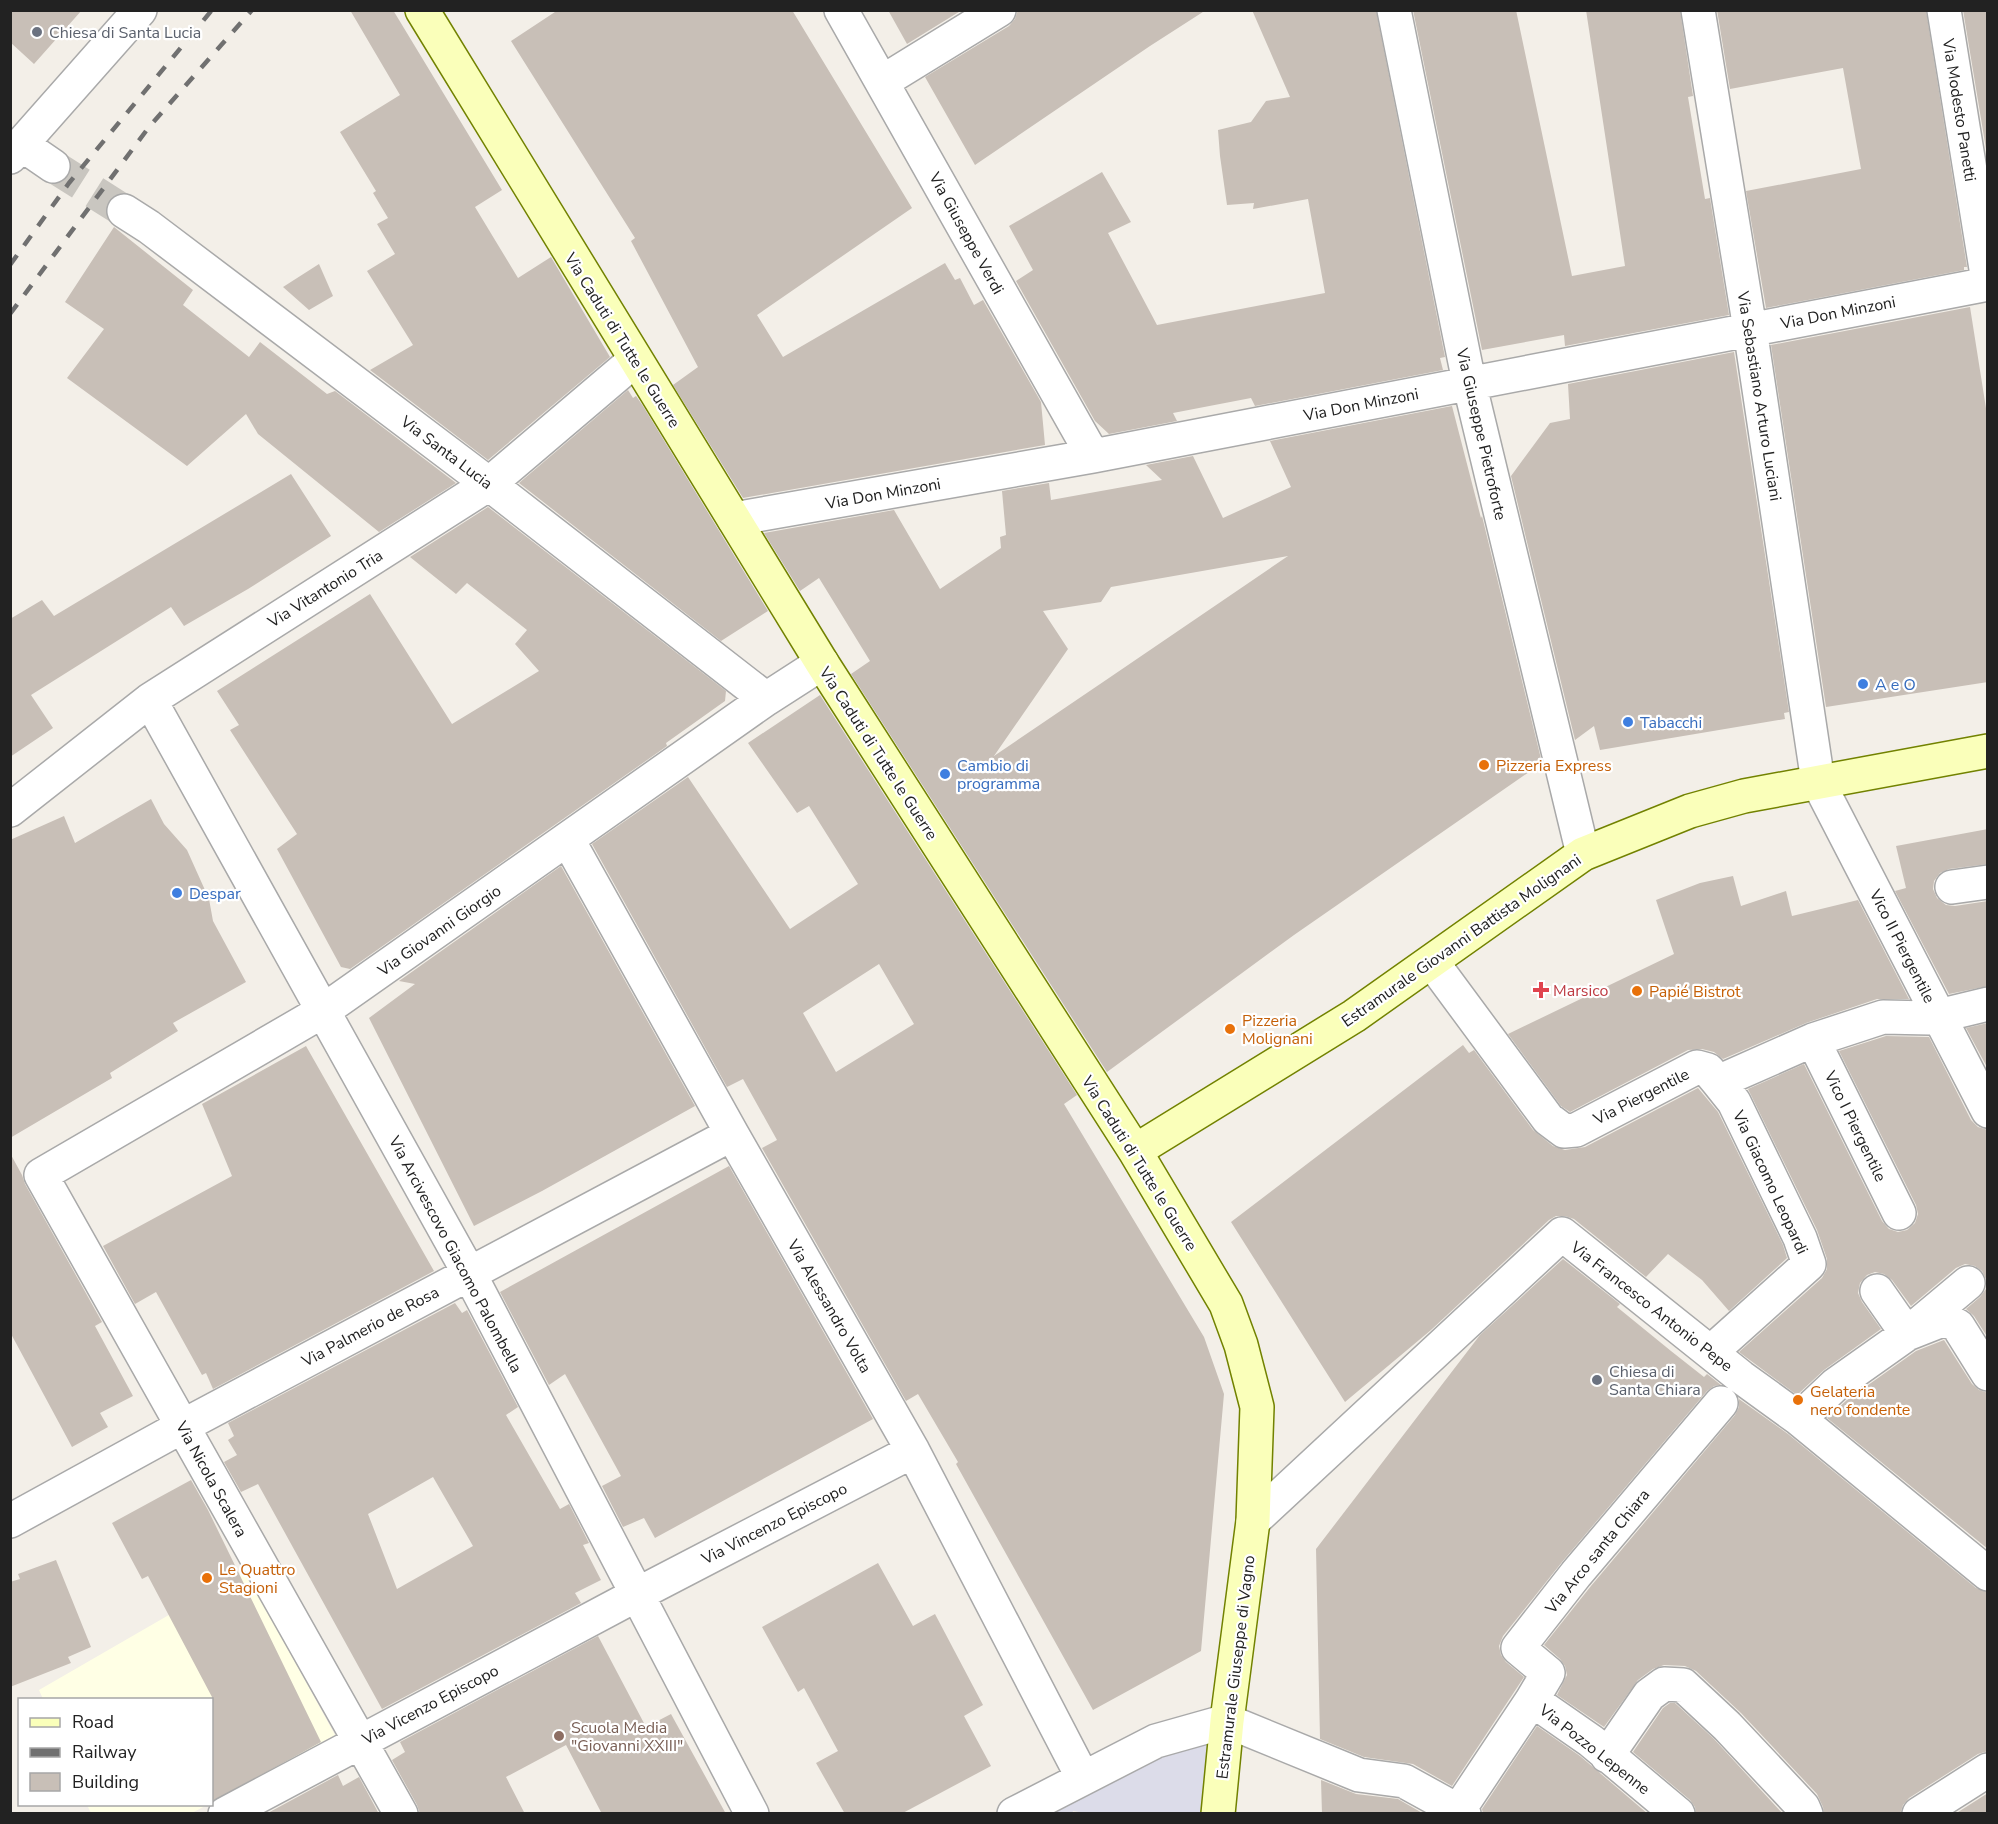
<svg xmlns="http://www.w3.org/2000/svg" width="1998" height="1824" font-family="'Nunito Sans',sans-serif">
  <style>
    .education { fill: #ffffe5 }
    .plaza { fill: #dcdce9 }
    .building { fill: #c8bfb7; fill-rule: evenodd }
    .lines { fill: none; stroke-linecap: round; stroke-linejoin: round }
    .street-tunnel { stroke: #c9c6c0; stroke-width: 33; stroke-dasharray: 33 16; stroke-linecap: butt }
    .street-casing { stroke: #a9a9a9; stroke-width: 36 }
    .secondary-casing { stroke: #728200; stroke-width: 36 }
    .street { stroke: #fff; stroke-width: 33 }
    .secondary { stroke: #faffba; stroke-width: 33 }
    .rail { stroke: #707070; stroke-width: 4.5; stroke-dasharray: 12 12; stroke-linecap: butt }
    .worship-dot { fill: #6b7280; stroke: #fff; stroke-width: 2 }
    .shop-dot { fill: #3f7fe0; stroke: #fff; stroke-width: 2 }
    .food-dot { fill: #e8710a; stroke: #fff; stroke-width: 2 }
    .health-dot { fill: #e0444e; stroke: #fff; stroke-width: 2 }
    .education-dot { fill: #8d6e63; stroke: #fff; stroke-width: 2 }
    .labels { text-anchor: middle; stroke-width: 4.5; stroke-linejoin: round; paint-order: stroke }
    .worship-label { font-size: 16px; fill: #5b616d; stroke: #fff; text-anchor: start }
    .street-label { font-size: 16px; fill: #222; stroke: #fff }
    .shop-label { font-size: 16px; fill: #366cbe; stroke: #fff; text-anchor: start }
    .food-label { font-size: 16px; fill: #c56008; stroke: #fff; text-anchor: start }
    .health-label { font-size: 16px; fill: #be3a42; stroke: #fff; text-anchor: start }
    .education-label { font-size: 16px; fill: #785e54; stroke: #fff; text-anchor: start }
  </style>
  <rect width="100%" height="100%" fill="#f3efe8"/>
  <path class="education" d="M 245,1571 L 335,1735 L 212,1802 L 212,1700 L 43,1699 L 39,1690 Z
    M 87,1805 L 207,1805 L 190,1814 L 91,1813 Z"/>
  <path class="plaza" d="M 1227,1721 L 1218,1813 L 1090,1814 L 1073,1811 L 1072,1814 L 1014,1814 Z"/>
  <path class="building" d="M 10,10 L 82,10 L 34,64 L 10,42 Z
    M 350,10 L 393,10 L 502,190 L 475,207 L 518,278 L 551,257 L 610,357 L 488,460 L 370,370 L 413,345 L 367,271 L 395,254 L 377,224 L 388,218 L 373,193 L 376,191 L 340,132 L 400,95 Z
    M 558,10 L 792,10 L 912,208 L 757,315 L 783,357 L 945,263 L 955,280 L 960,278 L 974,305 L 983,300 L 1041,402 L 1045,445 L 743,498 L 673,385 L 698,367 L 631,241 L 635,238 L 511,41 Z
    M 888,10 L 962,10 L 907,44 Z
    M 1018,10 L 1206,10 L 1150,46 L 975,165 L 925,77 L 1009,26 L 1015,19 Z
    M 1252,10 L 1376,10 L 1445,357 L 1440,358 L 1443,370 L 1255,406 L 1251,398 L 1173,413 L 1177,421 L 1109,434 L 1095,421 L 1016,281 L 1033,270 L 1009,226 L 1102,172 L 1131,222 L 1108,233 L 1157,325 L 1325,293 L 1308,199 L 1253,209 L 1254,203 L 1227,205 L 1220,156 L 1218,130 L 1251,122 L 1266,101 L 1290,97 Z
    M 1413,10 L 1516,10 L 1572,276 L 1625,266 L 1586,10 L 1680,10 L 1693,96 L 1688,97 L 1705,199 L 1710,198 L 1729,315 L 1565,346 L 1564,335 L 1482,350 Z
    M 1717,10 L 1926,10 L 1967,267 L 1964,267 L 1964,270 L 1766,308 L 1746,191 L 1861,169 L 1843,68 L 1730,89 Z
    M 1963,10 L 1988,10 L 1988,161 Z
    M 114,227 L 193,290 L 183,305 L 249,357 L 260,342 L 327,394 L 335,391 L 456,483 L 379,532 L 258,434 L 246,414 L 187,466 L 67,378 L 104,329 L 65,302 Z
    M 319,264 L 333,296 L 309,310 L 283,287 Z
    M 1970,307 L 1988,421 L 1988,682 L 1826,707 L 1771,345 Z
    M 1734,352 L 1789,712 L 1784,713 L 1785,719 L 1600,750 L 1594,726 L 1575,740 L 1511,476 L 1550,423 L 1570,419 L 1568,384 Z
    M 628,390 L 633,398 L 636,396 L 643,406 L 768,611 L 721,641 L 519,483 Z
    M 1452,406 L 1481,518 L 1482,516 L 1542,763 L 1294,935 L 1107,1072 L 851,674 L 870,661 L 819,578 L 800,591 L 764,533 L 894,510 L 940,589 L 1001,548 L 1000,537 L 1006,535 L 1002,491 L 1049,483 L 1051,500 L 1162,480 L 1146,465 L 1193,456 L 1223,518 L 1291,487 L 1270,441 ZM 1288,556 L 1106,680 L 994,756 L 1068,649 L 1043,611 L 1101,602 L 1111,587 Z
    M 291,474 L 331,536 L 248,589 L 184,626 L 171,607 L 31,695 L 53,728 L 10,757 L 10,619 L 42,600 L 54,616 Z
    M 488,507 L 726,691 L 725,701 L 666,743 L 667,746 L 350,969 L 341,967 L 277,849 L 297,834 L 230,730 L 239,725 L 217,691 L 370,594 L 452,724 L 539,671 L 515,644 L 527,630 L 467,583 L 456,594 L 410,557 Z
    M 820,695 L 1077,1095 L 1064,1104 L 1204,1337 L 1224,1394 L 1201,1651 L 1093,1710 L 956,1464 L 958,1462 L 918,1394 L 906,1401 L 762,1148 L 777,1140 L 743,1079 L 727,1087 L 592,844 L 688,777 L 790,929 L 858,884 L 809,806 L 797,813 L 748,743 ZM 879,964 L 914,1024 L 836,1072 L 803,1013 Z
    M 151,799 L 164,824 L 187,850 L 209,899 L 213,921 L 246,982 L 173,1023 L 178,1031 L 110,1073 L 112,1078 L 10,1138 L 10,840 L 64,816 L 75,843 Z
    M 1988,829 L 1988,864 L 1949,869 L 1940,873 L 1934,881 L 1933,889 L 1937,898 L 1946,905 L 1955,906 L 1988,901 L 1988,986 L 1949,994 L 1895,891 L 1906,888 L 1896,846 Z
    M 561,866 L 695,1106 L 542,1191 L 474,1226 L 369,1018 L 415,984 L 399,981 Z
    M 1733,876 L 1741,906 L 1786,891 L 1792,916 L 1858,900 L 1909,999 L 1877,999 L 1806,1023 L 1723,1059 L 1714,1052 L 1702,1049 L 1688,1050 L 1570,1112 L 1561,1106 L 1508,1034 L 1674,954 L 1656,900 L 1700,883 Z
    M 1988,1023 L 1988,1069 L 1966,1028 Z
    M 1886,1036 L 1929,1037 L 1971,1120 L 1978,1127 L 1988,1130 L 1988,1338 L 1974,1316 L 1966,1309 L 1980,1297 L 1986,1289 L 1986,1279 L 1982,1271 L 1975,1266 L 1965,1264 L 1956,1268 L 1911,1306 L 1892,1280 L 1884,1274 L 1875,1272 L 1867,1275 L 1860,1283 L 1858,1293 L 1862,1302 L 1881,1329 L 1824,1370 L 1797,1395 L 1739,1352 L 1822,1278 L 1827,1269 L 1827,1259 L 1817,1230 L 1748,1089 L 1804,1064 L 1882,1221 L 1889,1229 L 1898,1232 L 1907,1230 L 1915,1223 L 1918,1214 L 1916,1205 L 1839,1051 Z
    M 1463,1045 L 1469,1053 L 1474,1050 L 1533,1130 L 1553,1146 L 1565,1150 L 1585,1147 L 1698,1088 L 1718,1112 L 1783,1245 L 1787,1258 L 1729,1311 L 1702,1280 L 1668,1254 L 1646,1277 L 1574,1219 L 1565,1216 L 1556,1216 L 1549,1220 L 1431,1330 L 1345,1402 L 1231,1222 Z
    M 306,1046 L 434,1271 L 213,1389 L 206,1373 L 202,1375 L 156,1292 L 135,1304 L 103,1246 L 232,1176 L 202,1104 Z
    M 10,1153 L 22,1175 L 25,1184 L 102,1322 L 95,1326 L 133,1396 L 100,1413 L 108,1427 L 72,1447 L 10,1332 Z
    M 729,1166 L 873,1419 L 655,1538 L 644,1518 L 623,1527 L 602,1486 L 621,1476 L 565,1374 L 549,1385 L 500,1292 Z
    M 1563,1259 L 1620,1304 L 1617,1307 L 1671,1351 L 1704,1377 L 1707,1374 L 1721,1385 L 1714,1386 L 1707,1391 L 1562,1562 L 1503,1636 L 1499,1646 L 1501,1655 L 1506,1662 L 1524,1677 L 1452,1786 L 1413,1764 L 1364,1757 L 1320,1739 L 1316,1549 L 1480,1335 Z
    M 455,1303 L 462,1313 L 467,1310 L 518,1407 L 506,1415 L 560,1509 L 569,1504 L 589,1543 L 583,1545 L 601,1580 L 575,1593 L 581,1603 L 382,1709 L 258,1484 L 241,1492 L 224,1462 L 237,1455 L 228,1440 L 234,1436 L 228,1423 ZM 433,1477 L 473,1546 L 397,1589 L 368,1514 Z
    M 1944,1340 L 1972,1384 L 1979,1390 L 1988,1393 L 1988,1549 L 1827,1418 L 1847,1400 L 1916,1351 Z
    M 1739,1399 L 1788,1434 L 1976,1588 L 1988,1592 L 1988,1751 L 1978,1754 L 1909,1798 L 1903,1805 L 1900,1814 L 1824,1814 L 1823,1807 L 1817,1794 L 1741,1713 L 1696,1671 L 1685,1666 L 1664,1665 L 1653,1669 L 1638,1680 L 1604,1727 L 1557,1695 L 1567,1675 L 1565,1666 L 1560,1659 L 1544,1645 L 1591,1586 L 1735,1415 L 1739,1407 Z
    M 191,1480 L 208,1510 L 321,1742 L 212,1802 L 212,1697 L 148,1576 L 142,1579 L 112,1523 Z
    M 56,1560 L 91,1647 L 68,1657 L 71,1663 L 10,1687 L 10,1582 L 20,1579 L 18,1574 Z
    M 878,1563 L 913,1626 L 935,1614 L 983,1705 L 964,1716 L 991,1766 L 901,1814 L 845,1814 L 816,1763 L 838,1751 L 804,1688 L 798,1692 L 762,1627 Z
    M 598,1636 L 646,1727 L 671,1714 L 726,1814 L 602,1814 L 566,1745 L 506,1777 L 525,1814 L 420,1814 L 417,1805 L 392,1760 L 405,1752 L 400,1742 Z
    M 1670,1703 L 1675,1703 L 1714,1739 L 1783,1814 L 1696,1814 L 1695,1807 L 1690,1800 L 1633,1752 L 1663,1708 Z
    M 1537,1726 L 1580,1756 L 1648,1814 L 1483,1814 L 1482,1809 Z
    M 338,1775 L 343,1786 L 359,1777 L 379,1814 L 266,1814 Z
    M 1321,1780 L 1356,1794 L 1398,1799 L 1424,1814 L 1322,1814 Z
    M 1988,1793 L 1988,1814 L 1955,1814 Z"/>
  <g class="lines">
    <path class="street-tunnel" d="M 53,166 L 124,211"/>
    <defs>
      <path id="street" d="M 841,10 L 1093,456
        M 1394,10 L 1469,382 L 1583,854
        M 1698,10 L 1750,329 L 1818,782 L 1988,1111
        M 1944,10 L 1988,281
        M 882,82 L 999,10
        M 21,144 L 53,166
        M 10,157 L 140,10
        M 124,211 L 149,227 L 489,484 L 766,699
        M 734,519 L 1093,456 L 1988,284
        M 150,700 L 469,1273 L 752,1814
        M 10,810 L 150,700 L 489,484 L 635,360
        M 568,840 L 732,1134 L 913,1451 L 1083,1778
        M 1952,887 L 1988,882
        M 1432,962 L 1548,1119 L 1564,1131 L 1576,1130 L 1697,1067 L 1708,1070 L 1718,1082 L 1813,1040 L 1883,1017 L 1930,1018 L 1988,1004
        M 1813,1040 L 1899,1213
        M 1877,1291 L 1907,1334 L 1968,1283
        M 1711,1352 L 1809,1264 L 1800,1238 L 1734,1102 L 1718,1082
        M 1799,1419 L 1835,1385 L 1907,1334 L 1945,1319 L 1958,1326 L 1988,1374
        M 10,1521 L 183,1426 L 732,1134
        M 1253,1521 L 1562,1234 L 1741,1377 L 1799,1419 L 1988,1574
        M 1532,1700 L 1548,1673 L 1518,1648 L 1576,1574 L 1721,1403
        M 1607,1756 L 1649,1695 L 1664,1684 L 1683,1685 L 1727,1726 L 1803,1807 L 1806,1814
        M 1458,1811 L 1532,1700 L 1591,1741 L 1678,1814
        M 225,1814 L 636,1595 L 913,1451
        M 401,1814 L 41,1175 L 323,1011 L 766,699 L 822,663
        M 1014,1814 L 1156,1741 L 1227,1721 L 1359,1775 L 1404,1781 L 1464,1814
        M 1919,1814 L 1988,1770"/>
      <path id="secondary" d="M 422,10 L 822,663 L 1135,1151 L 1226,1304 L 1241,1345 L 1257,1407 L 1253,1521 L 1227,1721 L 1218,1814
        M 1135,1151 L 1354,1016 L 1583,854 L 1690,811 L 1744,796 L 1988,751"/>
    </defs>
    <use href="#street" class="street-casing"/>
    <use href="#secondary" class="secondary-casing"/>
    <use href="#street" class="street"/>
    <use href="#secondary" class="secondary"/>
    <path class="rail" d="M 10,265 L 69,183 L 212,10
      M 10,314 L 149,127 L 252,10"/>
  </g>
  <g class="worship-dot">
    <circle cx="37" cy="32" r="6"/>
    <circle cx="1597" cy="1380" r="6"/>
  </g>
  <g class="shop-dot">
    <circle cx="1863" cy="684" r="6"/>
    <circle cx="1628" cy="722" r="6"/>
    <circle cx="945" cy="774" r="6"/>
    <circle cx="177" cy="893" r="6"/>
  </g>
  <g class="food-dot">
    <circle cx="1484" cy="765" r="6"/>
    <circle cx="1637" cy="991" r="6"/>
    <circle cx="1230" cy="1029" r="6"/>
    <circle cx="1798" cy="1400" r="6"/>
    <circle cx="207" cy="1578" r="6"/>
  </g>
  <path class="health-dot" d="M1538 981h6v6h6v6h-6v6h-6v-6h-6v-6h6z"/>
  <circle class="education-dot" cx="559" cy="1736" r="6"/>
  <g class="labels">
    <g class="worship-label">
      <text x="49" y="38">Chiesa di Santa Lucia</text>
      <text x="1609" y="1377">Chiesa di<tspan x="1609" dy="18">Santa Chiara</tspan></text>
    </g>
    <g class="street-label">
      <text transform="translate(1960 110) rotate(81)" y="6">Via Modesto Panetti</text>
      <text transform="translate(967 233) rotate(61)" y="6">Via Giuseppe Verdi</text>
      <text transform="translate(1838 312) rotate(-11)" y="6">Via Don Minzoni</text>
      <text transform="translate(623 340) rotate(58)" y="6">Via Caduti di Tutte le Guerre</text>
      <text transform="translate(1760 396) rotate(81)" y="6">Via Sebastiano Arturo Luciani</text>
      <text transform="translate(1361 404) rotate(-11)" y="6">Via Don Minzoni</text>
      <text transform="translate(1482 434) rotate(77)" y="6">Via Giuseppe Pietroforte</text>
      <text transform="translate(447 452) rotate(37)" y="6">Via Santa Lucia</text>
      <text transform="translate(883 493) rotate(-10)" y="6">Via Don Minzoni</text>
      <text transform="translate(325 588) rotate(-32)" y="6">Via Vitantonio Tria</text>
      <text transform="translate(879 753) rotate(57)" y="6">Via Caduti di Tutte le Guerre</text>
      <text transform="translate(439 930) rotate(-35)" y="6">Via Giovanni Giorgio</text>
      <text transform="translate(1461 940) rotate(-35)" y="6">Estramurale Giovanni Battista Molignani</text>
      <text transform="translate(1903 946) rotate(63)" y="6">Vico II Piergentile</text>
      <text transform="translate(1641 1096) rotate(-27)" y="6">Via Piergentile</text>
      <text transform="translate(1856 1126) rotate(64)" y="6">Vico I Piergentile</text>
      <text transform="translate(1140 1163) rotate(58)" y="6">Via Caduti di Tutte le Guerre</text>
      <text transform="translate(1771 1182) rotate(65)" y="6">Via Giacomo Leopardi</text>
      <text transform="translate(456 1254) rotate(62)" y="6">Via Arcivescovo Giacomo Palombella</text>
      <text transform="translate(830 1306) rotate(60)" y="6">Via Alessandro Volta</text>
      <text transform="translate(1652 1306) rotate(38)" y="6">Via Francesco Antonio Pepe</text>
      <text transform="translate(370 1326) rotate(-28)" y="6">Via Palmerio de Rosa</text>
      <text transform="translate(212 1479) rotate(61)" y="6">Via Nicola Scalera</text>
      <text transform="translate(774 1523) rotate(-27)" y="6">Via Vincenzo Episcopo</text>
      <text transform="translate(1597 1551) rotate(-51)" y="6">Via Arco santa Chiara</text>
      <text transform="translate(1235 1667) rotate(-83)" y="6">Estramurale Giuseppe di Vagno</text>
      <text transform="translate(430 1704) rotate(-28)" y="6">Via Vicenzo Episcopo</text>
      <text transform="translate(1595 1749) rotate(38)" y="6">Via Pozzo Lepenne</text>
    </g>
    <g class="shop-label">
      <text x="1875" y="690">A e O</text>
      <text x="1640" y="728">Tabacchi</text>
      <text x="957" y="771">Cambio di<tspan x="957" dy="18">programma</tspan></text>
      <text x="189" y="899">Despar</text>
    </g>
    <g class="food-label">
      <text x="1496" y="771">Pizzeria Express</text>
      <text x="1649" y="997">Papié Bistrot</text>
      <text x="1242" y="1026">Pizzeria<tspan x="1242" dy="18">Molignani</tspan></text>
      <text x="1810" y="1397">Gelateria<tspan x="1810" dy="18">nero fondente</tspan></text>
      <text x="219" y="1575">Le Quattro<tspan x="219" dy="18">Stagioni</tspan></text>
    </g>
    <g class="health-label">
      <text x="1553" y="996">Marsico</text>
    </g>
    <g class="education-label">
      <text x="571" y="1733">Scuola Media<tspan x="571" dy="18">"Giovanni XXIII"</tspan></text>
    </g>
  </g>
  <rect width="1998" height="1824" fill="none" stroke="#222222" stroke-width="24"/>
  <rect x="18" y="1698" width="195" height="108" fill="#ffffff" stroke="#a7a7a7" stroke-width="1.5"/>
  <rect x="30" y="1718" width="30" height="9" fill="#faffba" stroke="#a7a7a7" stroke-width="1.5"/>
  <text x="72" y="1728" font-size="18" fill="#222222">Road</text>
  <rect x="30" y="1748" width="30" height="9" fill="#707070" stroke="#a7a7a7" stroke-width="1.5"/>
  <text x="72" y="1758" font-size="18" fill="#222222">Railway</text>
  <rect x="30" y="1773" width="30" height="18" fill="#c8bfb7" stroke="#a7a7a7" stroke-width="1.5"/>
  <text x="72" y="1788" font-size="18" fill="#222222">Building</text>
</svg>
